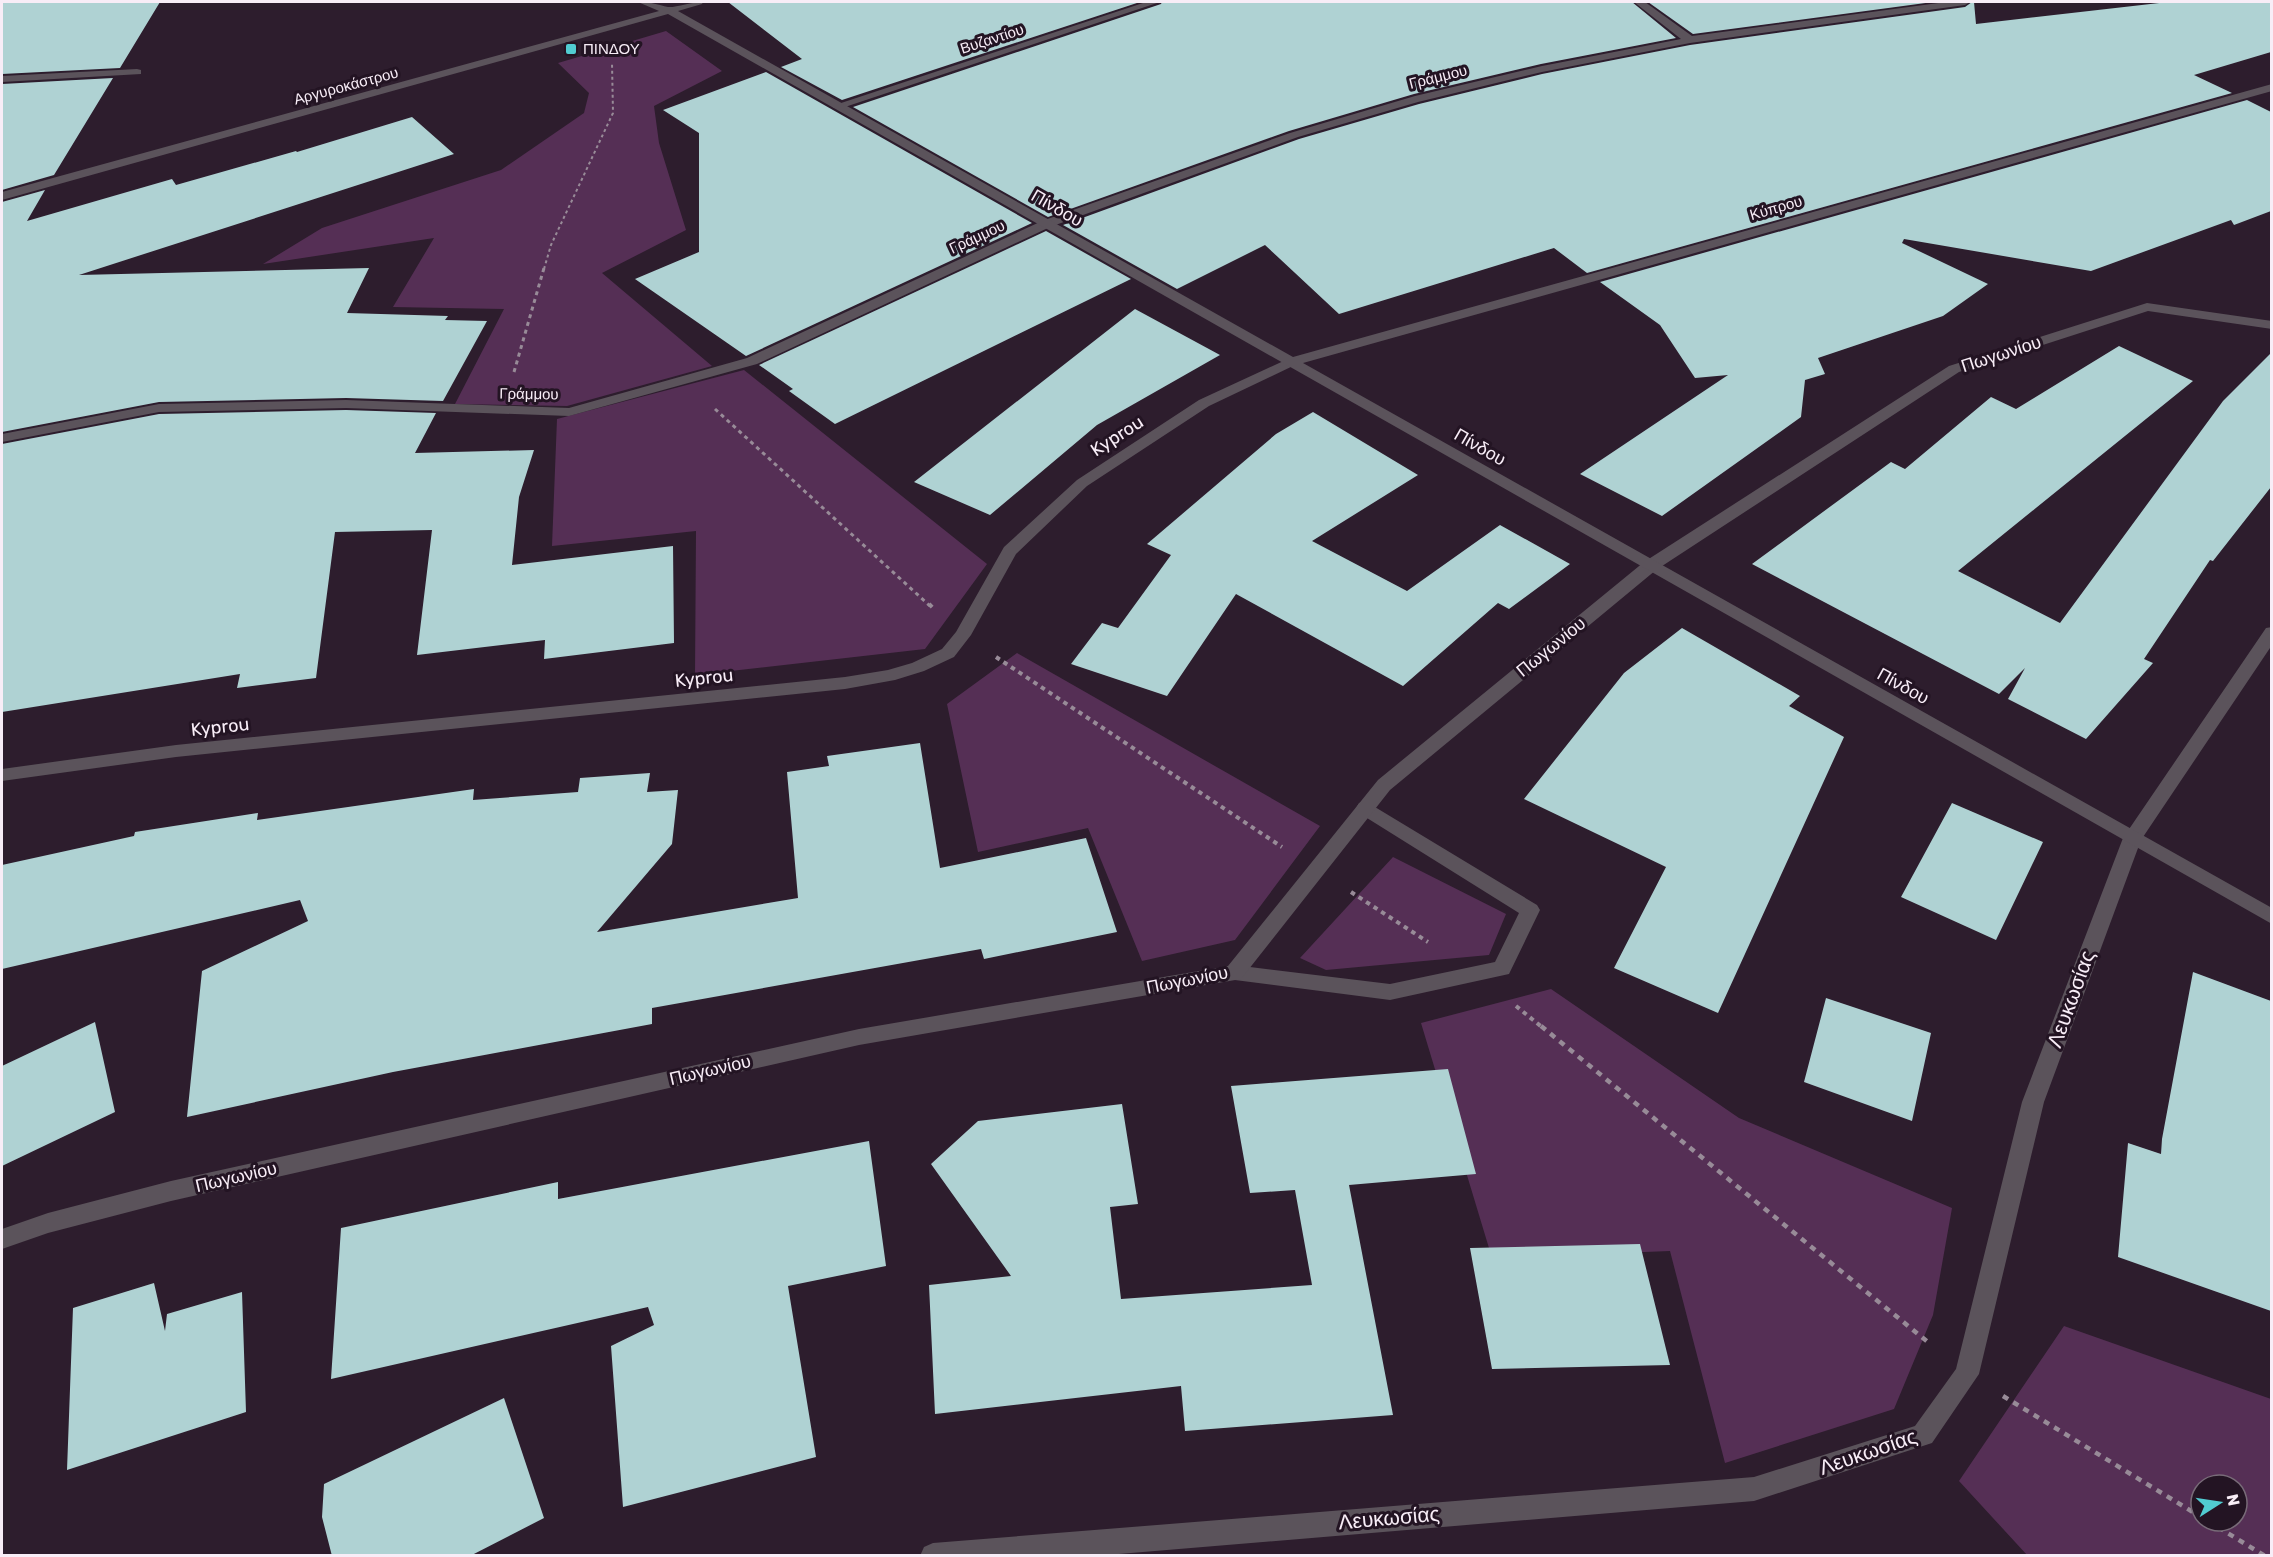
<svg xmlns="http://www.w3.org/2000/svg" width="2273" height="1557" font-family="Rubik,sans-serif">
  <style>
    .green { fill: #552f55; fill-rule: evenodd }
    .building { fill: #afd2d3 }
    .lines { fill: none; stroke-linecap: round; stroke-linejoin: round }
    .path-far3 { stroke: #988b98; stroke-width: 2; stroke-dasharray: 3 3; stroke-linecap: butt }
    .path-far2 { stroke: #988b98; stroke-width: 3; stroke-dasharray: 4 4; stroke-linecap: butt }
    .path-far1 { stroke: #988b98; stroke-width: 4; stroke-dasharray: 4.5 4.5; stroke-linecap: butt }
    .path { stroke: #988b98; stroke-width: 4.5; stroke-dasharray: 6 6; stroke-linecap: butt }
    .service { fill: #5b535b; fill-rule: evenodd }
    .minor { fill: #5b535b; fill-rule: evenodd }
    .tertiary { fill: #5b535b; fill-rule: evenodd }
    .poi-dot { fill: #51ccd1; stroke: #231423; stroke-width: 2 }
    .labels { text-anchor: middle; stroke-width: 6; stroke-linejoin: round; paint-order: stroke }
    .far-street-label { font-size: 15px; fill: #f8edf7; stroke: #231423 }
    .far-poi-label { font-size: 15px; fill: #f8edf7; stroke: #231423; text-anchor: start }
    .street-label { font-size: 18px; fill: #f8edf7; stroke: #231423 }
    .near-street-label { font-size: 21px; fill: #f8edf7; stroke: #231423 }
  </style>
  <rect width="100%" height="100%" fill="#2d1d2d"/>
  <path class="green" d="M 666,31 L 722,71 L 654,106 L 659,143 L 686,230 L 602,273 L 712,366 L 567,406 L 455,404 L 504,309 L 393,307 L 434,238 L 263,264 L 322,228 L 501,170 L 584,113 L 589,93 L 558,63 Z
    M 744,370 L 987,564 L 925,649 L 695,675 L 696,531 L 552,546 L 557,419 Z
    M 1017,653 L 1320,826 L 1235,940 L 1142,961 L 1088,828 L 978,852 L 947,704 Z
    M 1393,857 L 1506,914 L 1489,955 L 1326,970 L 1300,958 Z
    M 1551,989 L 1739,1118 L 1952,1208 L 1933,1315 L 1894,1409 L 1725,1463 L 1670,1251 L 1492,1258 L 1421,1023 Z
    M 2064,1326 L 2271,1399 L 2271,1555 L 2027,1555 L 1959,1481 ZM 2201,1485 L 2237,1485 L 2237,1521 L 2201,1521 Z"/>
  <path class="building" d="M 2,2 L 160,2 L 120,68 L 2,74 Z
    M 728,2 L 1140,2 L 842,100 L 781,67 L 802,59 Z
    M 1162,2 L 1632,2 L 1676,38 L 1541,64 L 1414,94 L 1289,131 L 1048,217 L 853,107 L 1161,4 Z
    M 1648,2 L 1933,2 L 1693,34 Z
    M 1972,2 L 1974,2 L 1976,24 L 2168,2 L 2271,2 L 2271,52 L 2194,75 L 2232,93 L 1587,273 L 1554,248 L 1339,314 L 1265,245 L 1177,289 L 1063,225 L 1299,139 L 1419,104 L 1542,74 L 1690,45 L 1965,7 Z
    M 766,72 L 1032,223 L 746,356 L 635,279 L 699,252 L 699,133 L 663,110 Z
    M 113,78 L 54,175 L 2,190 L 2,84 Z
    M 2247,100 L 2271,112 L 2271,211 L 2234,225 L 2231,220 L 2091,271 L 1904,239 L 1902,243 L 1988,284 L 1943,316 L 1818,358 L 1825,374 L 1805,380 L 1801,417 L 1662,516 L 1580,474 L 1728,375 L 1695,378 L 1660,325 L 1600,282 Z
    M 412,117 L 454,154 L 79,275 L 369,268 L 347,313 L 448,316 L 445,320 L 487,321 L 443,401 L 346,398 L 159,402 L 2,432 L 2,202 L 45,190 L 27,221 L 172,179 L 176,185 L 296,151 L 297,152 Z
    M 1046,231 L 1131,279 L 835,424 L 789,391 L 793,389 L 759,365 Z
    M 1135,309 L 1220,355 L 1097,425 L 990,515 L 914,482 Z
    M 2119,346 L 2193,381 L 1958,571 L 2060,623 L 2223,401 L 2271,353 L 2271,487 L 2213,561 L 2210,560 L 2144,659 L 2153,663 L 2086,739 L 2008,699 L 2025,668 L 1999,694 L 1752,564 L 1891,462 L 1905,469 L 1991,397 L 2016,409 Z
    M 346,410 L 436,413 L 415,453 L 534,450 L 519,497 L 512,565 L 673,546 L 674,643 L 544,659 L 545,640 L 417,655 L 432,530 L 335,532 L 316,678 L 237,688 L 240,674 L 2,712 L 2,444 L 159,414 Z
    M 1313,412 L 1418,475 L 1312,541 L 1407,591 L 1500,525 L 1570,564 L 1509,609 L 1498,603 L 1403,686 L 1236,594 L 1167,696 L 1071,664 L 1102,623 L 1118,628 L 1171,555 L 1147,544 L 1276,434 Z
    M 1682,628 L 1800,696 L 1789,706 L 1844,737 L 1718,1013 L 1614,968 L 1666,867 L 1524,799 L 1624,673 Z
    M 920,743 L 940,868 L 1086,838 L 1117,932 L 984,959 L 981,949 L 652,1008 L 652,1024 L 393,1072 L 187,1117 L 202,971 L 308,921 L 300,900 L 2,969 L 2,865 L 134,836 L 135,832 L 258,813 L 257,820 L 474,789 L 473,800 L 578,792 L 580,778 L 650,773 L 647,792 L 678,790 L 672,844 L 597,932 L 798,898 L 787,772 L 829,766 L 827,756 Z
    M 1952,803 L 2043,842 L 1996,940 L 1901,897 Z
    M 2193,972 L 2271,1001 L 2271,1311 L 2118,1257 L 2128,1143 L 2161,1154 L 2162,1139 Z
    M 1826,998 L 1931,1033 L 1912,1121 L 1804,1082 Z
    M 95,1022 L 115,1112 L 2,1166 L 2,1066 Z
    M 1448,1069 L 1476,1174 L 1349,1185 L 1393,1415 L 1185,1431 L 1181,1386 L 935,1414 L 929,1285 L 1011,1276 L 931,1164 L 978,1121 L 1122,1104 L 1138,1204 L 1110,1207 L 1121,1299 L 1312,1285 L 1295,1190 L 1250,1193 L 1231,1086 Z
    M 869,1141 L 886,1266 L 788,1286 L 816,1457 L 623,1507 L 611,1346 L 654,1325 L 648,1307 L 331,1379 L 341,1228 L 558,1182 L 558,1199 Z
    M 1640,1244 L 1670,1365 L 1492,1369 L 1470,1248 Z
    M 154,1283 L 165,1331 L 167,1314 L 242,1292 L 246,1412 L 67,1470 L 73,1308 Z
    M 504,1398 L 544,1518 L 470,1556 L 332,1556 L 322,1517 L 324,1484 Z"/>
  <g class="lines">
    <path class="path-far3" d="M 544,269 L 551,245 L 613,113 L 612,63"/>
    <path class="path-far2" d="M 514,372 L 544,268
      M 715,409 L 930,606"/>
    <path class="path-far1" d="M 929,604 L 933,608
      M 996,657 L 1282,847
      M 1351,892 L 1428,942
      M 1516,1006 L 1543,1028"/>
    <path class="path" d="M 1541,1026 L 1929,1343
      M 2003,1396 L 2201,1517
      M 2208,1521 L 2265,1556"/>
    <path class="service" d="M 1365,801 L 1537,905 L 1540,910 L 1509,974 L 1390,1000 L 1227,979 L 1224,973 L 1227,967 L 1234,965 L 1390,984 L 1495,962 L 1519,913 L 1359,813 L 1356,808 L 1359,803 Z"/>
    <path class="minor" d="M 1146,2 L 1160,2 L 842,108 L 834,108 L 832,106 Z
      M 1634,2 L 1645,2 L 1692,36 L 1946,2 L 1970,2 L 1965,5 L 1690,43 L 1542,72 L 1418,102 L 1298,137 L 1050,227 L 757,364 L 569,416 L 346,408 L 159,412 L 2,442 L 2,434 L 159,404 L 346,400 L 569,408 L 747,358 L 1042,221 L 1290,133 L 1415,96 L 1542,66 L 1681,39 Z
      M 137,69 L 141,70 L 141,74 L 2,82 L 2,76 Z
      M 2147,303 L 2272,321 L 2272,329 L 2148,311 L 1959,372 L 1656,570 L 1390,790 L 1241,979 L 859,1045 L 171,1201 L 48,1233 L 2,1249 L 2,1229 L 48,1213 L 171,1181 L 859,1029 L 1228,966 L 1378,780 L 1644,562 L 1949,366 Z
      M 1290,358 L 1295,359 L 1297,362 L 1295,365 L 1209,406 L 1087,486 L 1016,554 L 971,635 L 954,657 L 924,671 L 895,680 L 845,689 L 176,757 L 2,781 L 2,769 L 176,745 L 845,677 L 888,670 L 912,663 L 942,649 L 956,632 L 1004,547 L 1077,480 L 1199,400 Z
      M 2272,627 L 2272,645 L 2141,840 L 2044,1102 L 1979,1374 L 1932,1443 L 1754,1501 L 1095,1556 L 920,1556 L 924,1547 L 933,1543 L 1754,1477 L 1915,1426 L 1956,1369 L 2022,1102 L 2123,838 L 2266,628 Z"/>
    <path class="tertiary" d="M 638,2 C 649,1 657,5 668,7 C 674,8 692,2 703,2 L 702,4 L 678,11 L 1293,357 L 2272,84 L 2272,91 L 1303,363 L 2272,908 L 2272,924 L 668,14 L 2,200 L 2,192 L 659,11 Z"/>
  </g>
  <rect class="poi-dot" x="565" y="43" width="12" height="12" rx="3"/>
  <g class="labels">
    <g class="far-street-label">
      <text transform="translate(992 39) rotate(-18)" y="5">Βυζαντίου</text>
      <text transform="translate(1438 77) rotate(-14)" y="5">Γράμμου</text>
      <text transform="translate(346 86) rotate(-15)" y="5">Αργυροκάστρου</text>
      <text transform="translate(1776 208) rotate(-16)" y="5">Κύπρου</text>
      <text transform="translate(977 237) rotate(-25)" y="5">Γράμμου</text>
      <text transform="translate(529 394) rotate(1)" y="5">Γράμμου</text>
    </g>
    <g class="far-poi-label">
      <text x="583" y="54">ΠΙΝΔΟΥ</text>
    </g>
    <g class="street-label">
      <text transform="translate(1057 208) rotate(30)" y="6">Πίνδου</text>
      <text transform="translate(2001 354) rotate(-18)" y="6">Πωγωνίου</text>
      <text transform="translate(1117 436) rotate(-33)" y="6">Kyprou</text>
      <text transform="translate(1480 447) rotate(30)" y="6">Πίνδου</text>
      <text transform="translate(1551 647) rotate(-39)" y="6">Πωγωνίου</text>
      <text transform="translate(704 678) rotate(-6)" y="6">Kyprou</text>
      <text transform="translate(1903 686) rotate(29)" y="6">Πίνδου</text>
      <text transform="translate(220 727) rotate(-6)" y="6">Kyprou</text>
      <text transform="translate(1187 980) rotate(-11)" y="6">Πωγωνίου</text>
      <text transform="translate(710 1070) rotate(-13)" y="6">Πωγωνίου</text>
      <text transform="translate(236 1177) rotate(-13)" y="6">Πωγωνίου</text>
    </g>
    <g class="near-street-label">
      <text transform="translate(2071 999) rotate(-70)" y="7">Λευκωσίας</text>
      <text transform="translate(1868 1452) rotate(-19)" y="7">Λευκωσίας</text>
      <text transform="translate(1389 1518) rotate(-5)" y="7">Λευκωσίας</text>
    </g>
  </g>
  <rect width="2273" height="1557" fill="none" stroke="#f8edf7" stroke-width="6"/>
  <g transform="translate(2219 1503) rotate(78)"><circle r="28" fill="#231423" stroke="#786b78" stroke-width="1.5"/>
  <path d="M0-4.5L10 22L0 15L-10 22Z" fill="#51ccd1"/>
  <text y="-9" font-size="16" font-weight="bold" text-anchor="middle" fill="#f8edf7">N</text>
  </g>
</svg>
